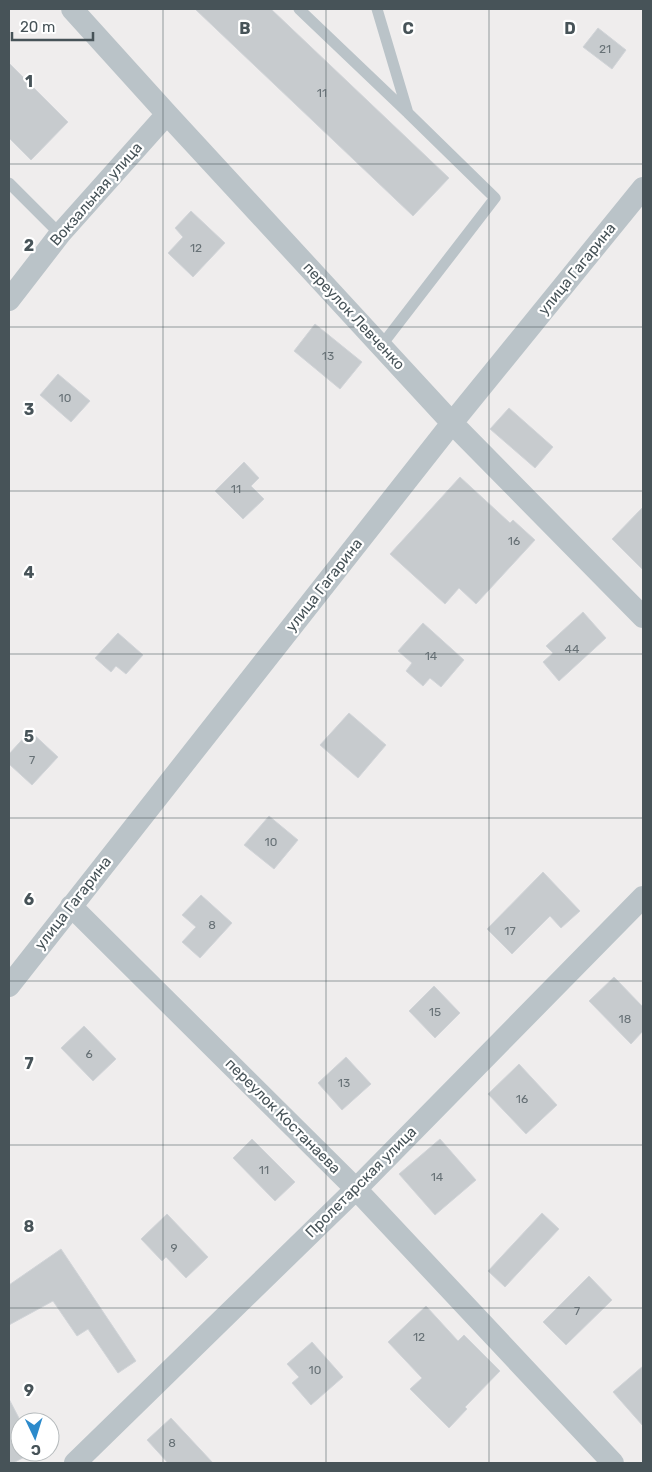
<svg xmlns="http://www.w3.org/2000/svg" width="652" height="1472" font-family="Rubik,sans-serif">
  <style>
    .building { fill: #c7cbce; stroke: #d1d4d8 }
    .lines { fill: none; stroke-linecap: round; stroke-linejoin: round }
    .service { stroke: #bac3c8; stroke-width: 11 }
    .minor { stroke: #bac3c8; stroke-width: 22 }
    .grid { fill: none; stroke: #475358; stroke-width: 1; stroke-opacity: 0.55 }
    .labels { text-anchor: middle; stroke-width: 4.5; stroke-linejoin: round; paint-order: stroke }
    .number-label { font-size: 12px; fill: #677176 }
    .street-label { font-size: 15px; fill: #475358; stroke: #fff }
    .grid-label { font-size: 16px; text-anchor: middle; font-weight: bold; fill: #475358; stroke: #fff; stroke-width: 4.5; stroke-linejoin: round; paint-order: stroke }
  </style>
  <rect width="100%" height="100%" fill="#efeded"/>
  <path class="building" d="M 195,9 L 271,9 L 449,178 L 413,216 Z
    M 598,28 L 626,50 L 612,69 L 583,47 Z
    M 9,63 L 68,122 L 31,160 L 9,138 Z
    M 191,211 L 225,243 L 193,277 L 168,253 L 183,237 L 175,228 Z
    M 315,324 L 362,362 L 340,389 L 294,351 Z
    M 58,374 L 90,401 L 71,422 L 40,395 Z
    M 509,408 L 553,447 L 535,468 L 490,429 Z
    M 244,462 L 259,478 L 251,486 L 264,499 L 243,519 L 215,491 Z
    M 460,477 L 510,523 L 513,520 L 535,540 L 476,604 L 459,588 L 445,604 L 390,554 Z
    M 643,507 L 643,570 L 612,539 Z
    M 583,612 L 606,638 L 559,681 L 543,662 L 553,653 L 546,646 Z
    M 423,623 L 464,660 L 441,687 L 430,678 L 423,686 L 406,671 L 412,663 L 398,651 Z
    M 118,633 L 143,655 L 126,674 L 116,666 L 111,672 L 95,658 Z
    M 349,713 L 386,745 L 358,778 L 320,745 Z
    M 30,731 L 58,757 L 32,785 L 9,764 L 9,754 Z
    M 269,816 L 298,840 L 274,869 L 244,845 Z
    M 543,872 L 580,911 L 561,928 L 550,916 L 512,954 L 487,929 Z
    M 201,895 L 232,923 L 200,958 L 182,942 L 196,927 L 182,915 Z
    M 614,977 L 643,1007 L 643,1031 L 631,1044 L 589,1001 Z
    M 434,986 L 460,1013 L 435,1038 L 409,1011 Z
    M 84,1026 L 116,1059 L 93,1081 L 61,1048 Z
    M 346,1057 L 371,1084 L 342,1110 L 318,1083 Z
    M 519,1064 L 557,1105 L 526,1134 L 488,1094 Z
    M 252,1139 L 295,1182 L 275,1201 L 233,1158 Z
    M 440,1139 L 476,1180 L 435,1215 L 399,1174 Z
    M 542,1213 L 559,1229 L 505,1287 L 488,1271 Z
    M 167,1214 L 208,1257 L 186,1278 L 166,1257 L 162,1261 L 141,1239 Z
    M 61,1249 L 136,1361 L 118,1373 L 88,1329 L 77,1336 L 53,1301 L 9,1325 L 9,1285 Z
    M 589,1276 L 612,1300 L 566,1345 L 543,1322 Z
    M 426,1306 L 458,1341 L 464,1335 L 500,1371 L 465,1407 L 467,1409 L 449,1428 L 410,1389 L 422,1378 L 388,1342 Z
    M 312,1342 L 343,1377 L 311,1405 L 292,1383 L 299,1377 L 287,1364 Z
    M 643,1366 L 643,1426 L 613,1392 Z
    M 9,1399 L 21,1422 L 20,1452 L 34,1452 L 13,1463 L 9,1463 Z
    M 171,1418 L 213,1463 L 168,1463 L 147,1440 Z"/>
  <g class="lines">
    <path class="service" d="M 299,9 L 407,112
      M 377,9 L 408,113 L 495,198 L 381,346
      M 9,183 L 60,234"/>
    <path class="minor" d="M 72,9 L 167,114 L 452,423 L 643,617
      M 9,300 L 60,234 L 167,114
      M 71,906 L 356,1189 L 613,1463
      M 9,986 L 452,423 L 643,188
      M 75,1463 L 356,1189 L 643,897"/>
  </g>
  <path class="grid" d="M 163,9 L 163,1463M 326,9 L 326,1463M 489,9 L 489,1463M 9,164 L 643,164M 9,327 L 643,327M 9,491 L 643,491M 9,654 L 643,654M 9,818 L 643,818M 9,981 L 643,981M 9,1145 L 643,1145M 9,1308 L 643,1308"/>
  <g class="labels">
    <g class="number-label">
      <text x="605" y="53">21</text>
      <text x="322" y="97">11</text>
      <text x="196" y="252">12</text>
      <text x="328" y="360">13</text>
      <text x="65" y="402">10</text>
      <text x="236" y="493">11</text>
      <text x="514" y="545">16</text>
      <text x="572" y="653">44</text>
      <text x="431" y="660">14</text>
      <text x="32" y="764">7</text>
      <text x="271" y="846">10</text>
      <text x="212" y="929">8</text>
      <text x="510" y="935">17</text>
      <text x="435" y="1016">15</text>
      <text x="625" y="1023">18</text>
      <text x="89" y="1058">6</text>
      <text x="344" y="1087">13</text>
      <text x="522" y="1103">16</text>
      <text x="264" y="1174">11</text>
      <text x="437" y="1181">14</text>
      <text x="174" y="1252">9</text>
      <text x="577" y="1315">7</text>
      <text x="419" y="1341">12</text>
      <text x="315" y="1374">10</text>
      <text x="172" y="1447">8</text>
    </g>
    <g class="street-label">
      <text transform="translate(96 194) rotate(-49)" y="5">Вокзальная улица</text>
      <text transform="translate(577 269) rotate(-51)" y="5">улица Гагарина</text>
      <text transform="translate(354 316) rotate(47)" y="5">переулок Левченко</text>
      <text transform="translate(324 585) rotate(-52)" y="5">улица Гагарина</text>
      <text transform="translate(73 903) rotate(-52)" y="5">улица Гагарина</text>
      <text transform="translate(283 1116) rotate(45)" y="5">переулок Костанаева</text>
      <text transform="translate(361 1182) rotate(-45)" y="5">Пролетарская улица</text>
    </g>
  </g>
  <g class="grid-label">
    <text x="245" y="34">B</text>
    <text x="408" y="34">C</text>
    <text x="570" y="34">D</text>
    <text x="29" y="87">1</text>
    <text x="29" y="251">2</text>
    <text x="29" y="415">3</text>
    <text x="29" y="578">4</text>
    <text x="29" y="742">5</text>
    <text x="29" y="905">6</text>
    <text x="29" y="1069">7</text>
    <text x="29" y="1232">8</text>
    <text x="29" y="1396">9</text>
  </g>
  <rect width="652" height="1472" fill="none" stroke="#475358" stroke-width="20"/>
  <g transform="translate(35 1437) rotate(176)"><circle r="24" fill="#ffffff" stroke="#b5babc"/>
  <path d="M0-4L9 19L0 12L-9 19Z" fill="#2c8acb"/>
  <text y="-8" font-size="14" font-weight="bold" text-anchor="middle" fill="#475358">С</text>
  </g>
  <path d="M12 32v8h81v-8" fill="none" stroke="#475358" stroke-width="2.5"/>
  <text x="20" y="32" font-size="15" fill="#475358" stroke="#ffffff" stroke-width="4" paint-order="stroke">20 m</text>
</svg>
